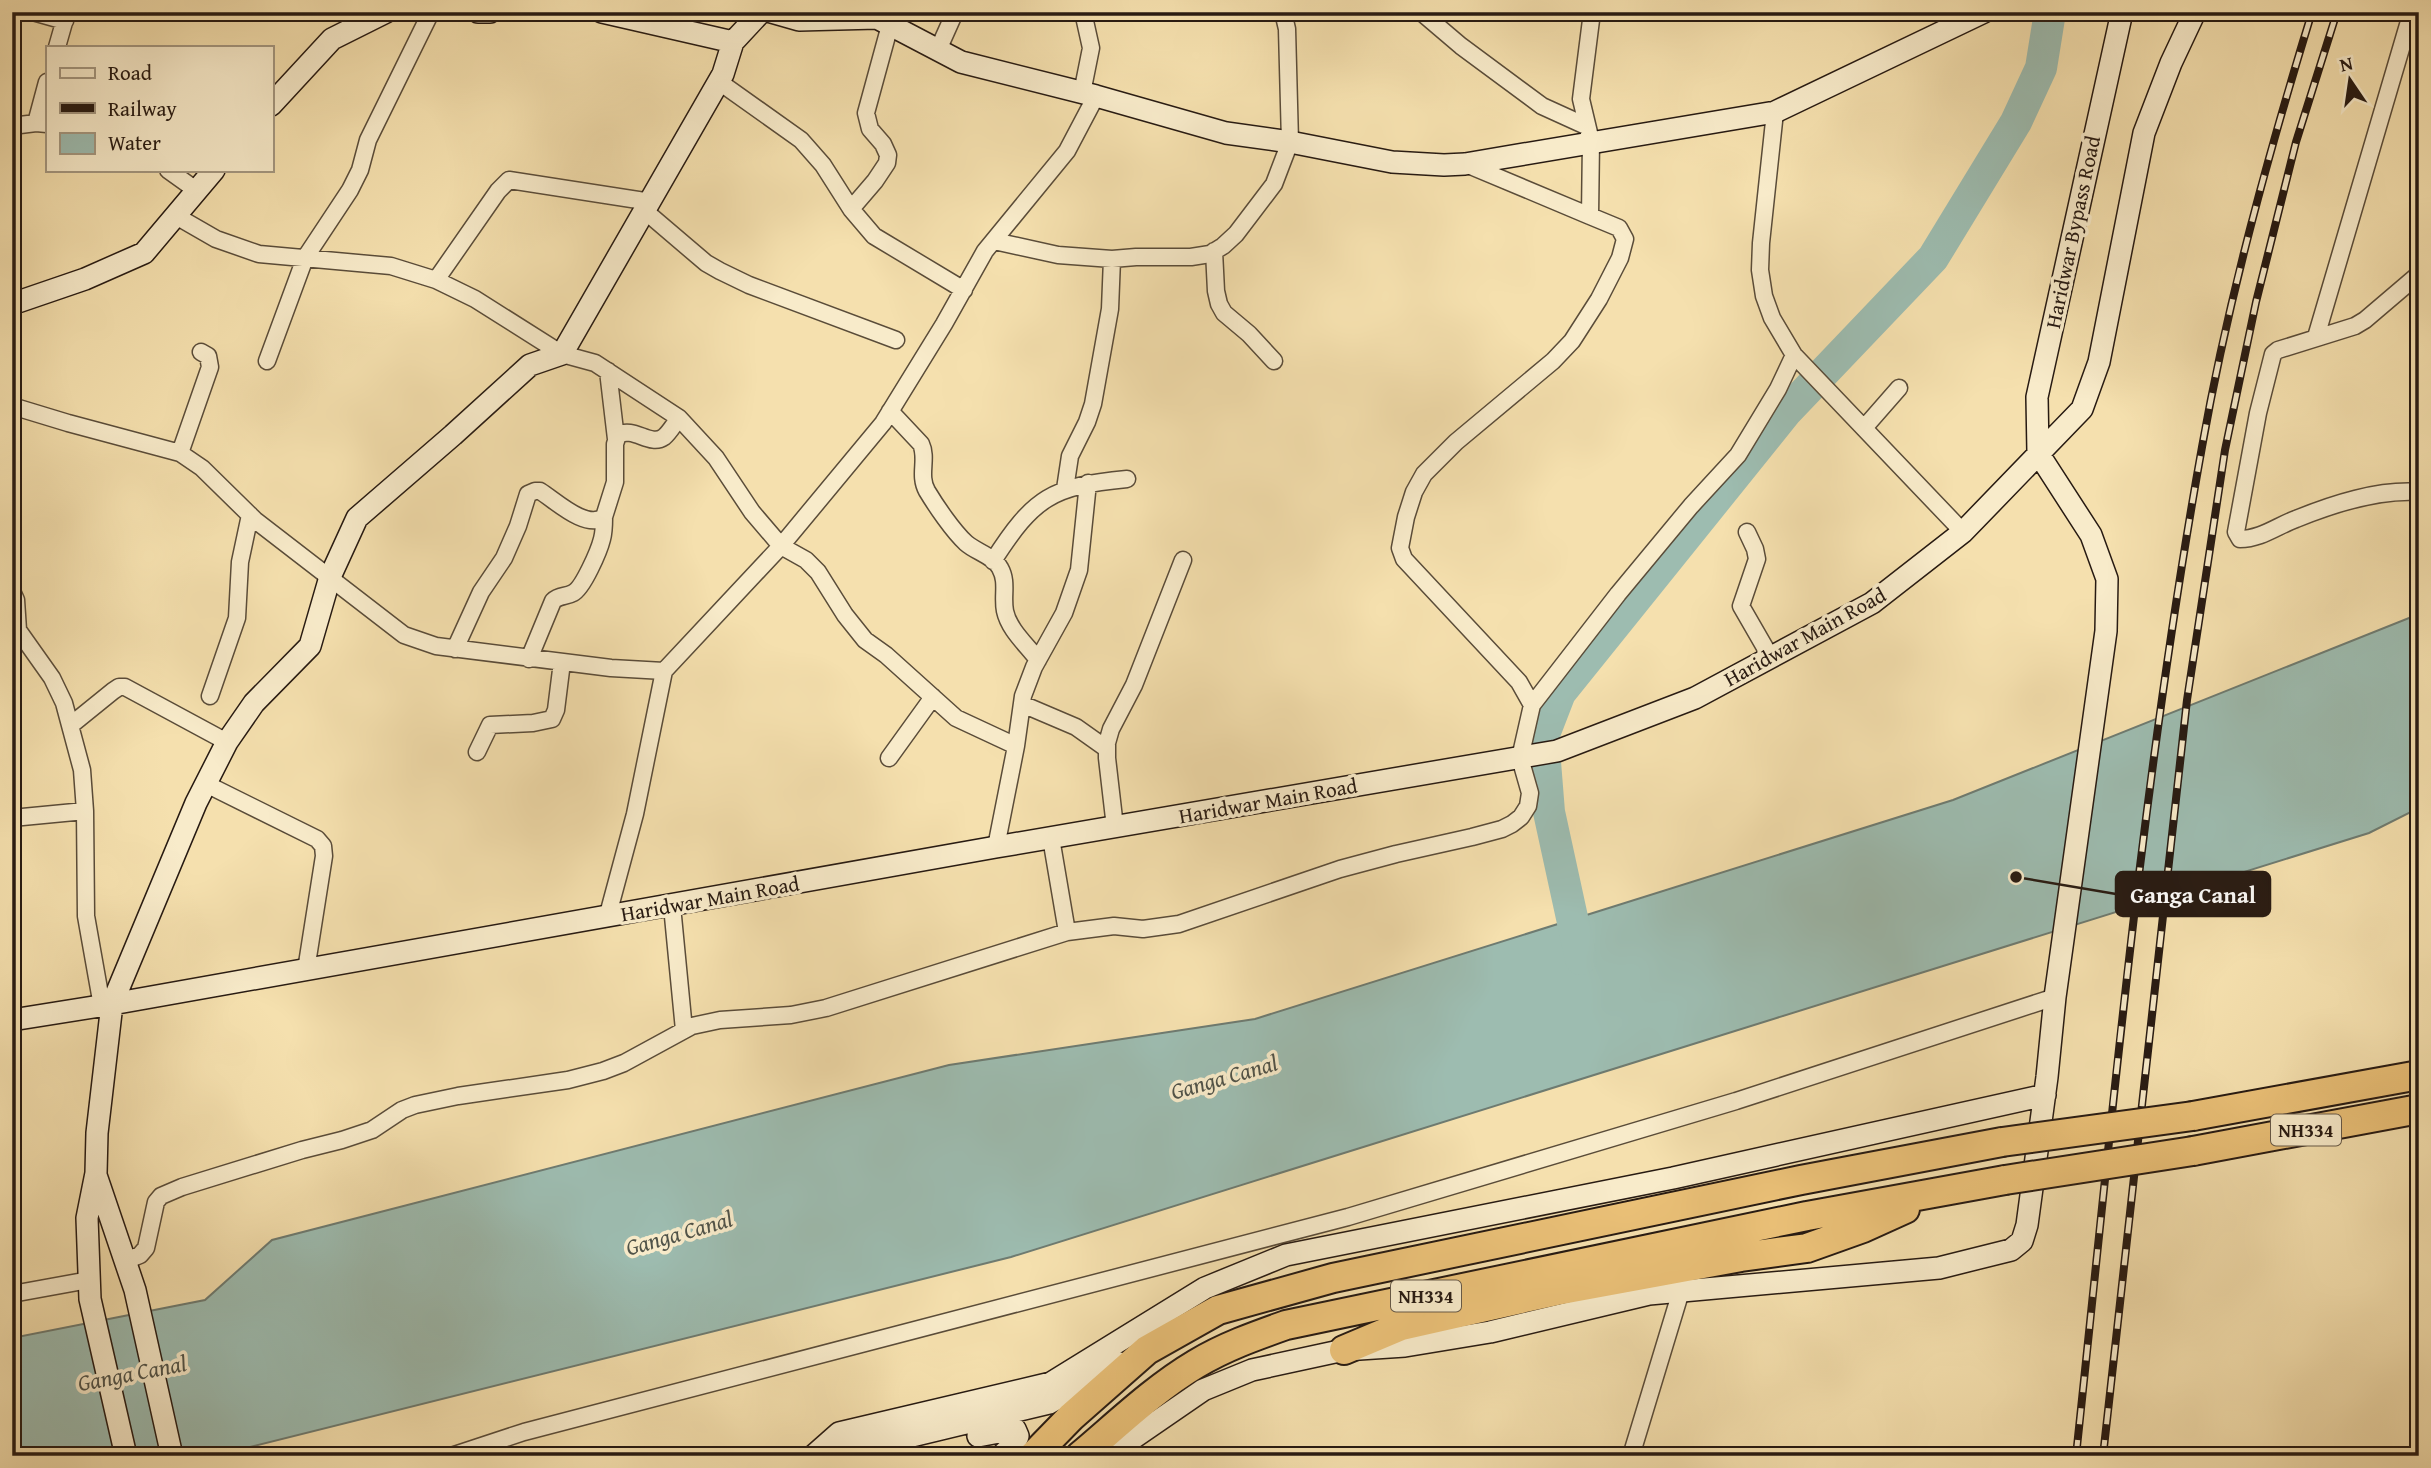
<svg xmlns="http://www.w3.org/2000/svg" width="2431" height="1468" font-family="'Gentium Book Plus',serif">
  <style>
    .water { fill: #9dbcb0; stroke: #6e7b71; stroke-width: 2 }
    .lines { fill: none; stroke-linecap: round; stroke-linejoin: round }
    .river { stroke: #9dbcb0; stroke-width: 32 }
    .street-casing { stroke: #5a4c39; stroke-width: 19 }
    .secondary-casing { stroke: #271a12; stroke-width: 24 }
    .highway-casing { stroke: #271a12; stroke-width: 32 }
    .street { stroke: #f8ebca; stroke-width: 16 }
    .secondary { stroke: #f8ebca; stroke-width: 21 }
    .highway { stroke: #eac077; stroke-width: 28 }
    .rail-casing { stroke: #271a12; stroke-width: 8 }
    .rail { stroke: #f8ebca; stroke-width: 5; stroke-dasharray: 16; stroke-linecap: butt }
    .highway-bridge-casing { stroke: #271a12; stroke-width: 32; stroke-linecap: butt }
    .highway-bridge { stroke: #eac077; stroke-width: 28 }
    .labels { text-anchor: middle; stroke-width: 7; stroke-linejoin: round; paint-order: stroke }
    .shield { fill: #f8ebca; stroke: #665949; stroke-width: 2 }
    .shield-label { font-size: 19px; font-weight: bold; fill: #271a12 }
    .street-label { font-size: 21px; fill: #271a12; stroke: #f8ebca }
    .water-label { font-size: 23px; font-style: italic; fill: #505349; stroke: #f8ebca }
    .leader { fill: none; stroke: #271a12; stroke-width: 2.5 }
    .callout-dot { fill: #271a12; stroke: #f8ebca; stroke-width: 2.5 }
    .callout { fill: #271a12; stroke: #271a12; stroke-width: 2.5 }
    .callout-label { font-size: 23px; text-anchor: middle; font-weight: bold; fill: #fff }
  </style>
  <rect width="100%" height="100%" fill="#f5e0ae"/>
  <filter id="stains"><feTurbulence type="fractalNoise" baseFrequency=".00286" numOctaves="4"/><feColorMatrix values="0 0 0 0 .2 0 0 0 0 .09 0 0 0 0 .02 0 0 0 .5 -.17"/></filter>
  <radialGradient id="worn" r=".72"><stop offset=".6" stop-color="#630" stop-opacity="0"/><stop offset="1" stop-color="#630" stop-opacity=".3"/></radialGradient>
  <path class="water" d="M 2419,614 L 2419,808 L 2369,833 L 1011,1257 L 214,1456 L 12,1456 L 12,1338 L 205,1300 L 272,1240 L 949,1065 L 1255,1019 L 1953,800 Z"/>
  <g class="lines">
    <path class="river" d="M 1581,959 L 1549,812 L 1543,737 L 1560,693 L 1786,412 L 1933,258 L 2016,122 L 2041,68 L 2050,12"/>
    <defs>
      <path id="street" d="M 33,12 L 65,21
        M 1421,12 L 1461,46 L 1542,106 L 1586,126
        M 57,47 L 67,12
        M 938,50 L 955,12
        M 718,81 L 801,140 L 823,165 L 851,209 L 874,236 L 964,290
        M 1082,93 L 1091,48 L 1083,12
        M 1775,112 L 1761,243 L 1760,270 L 1764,296 L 1772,318 L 1794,355 L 1963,532
        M 36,123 L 47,82
        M 12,126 L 36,123 L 47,124
        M 1466,164 L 1590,216
        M 168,170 L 196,190
        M 851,209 L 875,181 L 887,163 L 888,155 L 883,144 L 870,129 L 866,113 L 890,25
        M 645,211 L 706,263 L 720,271 L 749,285 L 896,340
        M 176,216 L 216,239 L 259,254 L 391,266 L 436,280 L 475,299 L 562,354 L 595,363 L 679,418 L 716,458 L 752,512 L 781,546 L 806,560 L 818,572 L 845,615 L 865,640 L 886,655 L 956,718 L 1016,746 L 996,847
        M 994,241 L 1058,255 L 1112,259 L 1136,257 L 1191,257 L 1210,254 L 1223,246 L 1236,234 L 1274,184 L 1290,142 L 1287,29 L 1283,12
        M 1214,251 L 1216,291 L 1219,304 L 1224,313 L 1249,334 L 1274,361
        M 2419,274 L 2365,320 L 2355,326 L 2278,350 L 2273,354 L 2258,413 L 2236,532 L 2240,539 C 2261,539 2277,526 2296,519 C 2333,504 2378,489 2419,492
        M 436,280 L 498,191 L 509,180 L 651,202
        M 2316,337 L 2410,18
        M 267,361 L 305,258 L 350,190 L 360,170 L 368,140 L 431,12
        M 608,371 L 616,439
        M 12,406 L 68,423 L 180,453 L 202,468 L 255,520 L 404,635 L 436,646 L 611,668 L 664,671
        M 890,411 L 921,444 C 928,459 918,475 927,491 C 936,506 953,531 966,543 C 976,552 994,556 1000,568 C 1008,582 1002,596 1005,611 C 1009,630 1027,645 1038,660
        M 1864,428 L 1899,388
        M 180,453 L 210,367 L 208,356 L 201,352
        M 1065,489 L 1070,456 L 1087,422 L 1093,404 L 1110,309 L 1112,259
        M 1747,532 L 1755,549 L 1757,559 L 1741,606 L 1771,658
        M 993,561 C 1034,497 1052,486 1127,479
        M 12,591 L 16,600 L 18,630 L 52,678 L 64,703 L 82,770 L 85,811 L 86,916 L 102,1006
        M 455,649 L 481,592 L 504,558 L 518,526 L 528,494 L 535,491 L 540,491 C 556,501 586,530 604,517 L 615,482 L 615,444 L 618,435 C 634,426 650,447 664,437 C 670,432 674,424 679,418
        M 529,659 L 553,601 C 559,595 566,597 573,593 C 583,588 599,551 602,539 C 604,532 604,524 604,517
        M 210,696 L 237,618 L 240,562 L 250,515
        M 1022,704 L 1076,727 L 1107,749
        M 1532,705 L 1519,682 L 1404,559 L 1400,548 L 1406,517 L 1414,492 L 1424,474 L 1456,442 L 1553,361 L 1572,341 L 1599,299 L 1620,258 L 1625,239 L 1619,228 L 1590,216 L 1591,141 L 1581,99 L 1592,12
        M 71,725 L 113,691 L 119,687 L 125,687 L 227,742
        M 1016,746 L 1023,696 L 1034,667 L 1064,613 L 1079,570 L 1088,483
        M 477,752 L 490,725 L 533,723 L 552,719 L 556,710 L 562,662
        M 889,758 L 933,697
        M 206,784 L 317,839 L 323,846 L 324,856 L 306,970
        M 12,818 L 85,811
        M 1115,827 L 1107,758 L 1107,743 L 1111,729 L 1134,685 L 1183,560
        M 1051,838 L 1067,932
        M 672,906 L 684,1030
        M 607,918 L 635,814 L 664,671 L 781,546 L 883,423 L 944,324 L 985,251 L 1067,151 L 1096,96
        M 125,1261 L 140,1255 L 146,1248 L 156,1202 L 161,1196 L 182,1187 L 302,1150 L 342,1140 L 372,1130 L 402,1110 L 415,1105 L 458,1096 L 568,1080 L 603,1071 L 624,1063 L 692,1026 L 720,1020 L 791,1015 L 826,1008 L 1067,932 L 1114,926 L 1143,929 L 1179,924 L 1340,869 L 1396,854 L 1472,837 L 1502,829 L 1512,824 L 1521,817 L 1528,806 L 1530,793 L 1520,758 L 1532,705 L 1618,594 L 1691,506 L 1738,455 L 1778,389 L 1794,355
        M 12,1294 L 89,1280
        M 451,1456 L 524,1432 L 1348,1217 L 1736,1101 L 2055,997
        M 1631,1456 L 1681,1291"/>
      <path id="secondary" d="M 478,12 L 490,12
        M 602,12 L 733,42
        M 771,12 L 799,20 L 877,18 L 961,62 L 1096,96 L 1226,133 L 1290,142 L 1392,162 L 1444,165 L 1465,164 L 1775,112 L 1984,12
        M 271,105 L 332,39 L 386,12
        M 12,304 L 85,279 L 144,253 L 214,170
        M 12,1020 L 112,1004 L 196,803 L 227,742 L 254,703 L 310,646 L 330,577 L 357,518 L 453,435 L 530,365 L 562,354 L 723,74 L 733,42 L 761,12
        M 96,1175 L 135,1290 L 172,1456
        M 978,1436 L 1015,1429 L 1018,1436 L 1015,1443 L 1001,1456
        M 126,1456 L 90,1299 L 87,1218 L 96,1173 L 97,1133 L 112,1004 L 996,847 L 1557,751 L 1695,698 L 1872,603 L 1963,532 L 2082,409 L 2099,362 L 2144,133 L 2171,63 L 2195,12
        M 813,1456 L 839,1433 L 1051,1383 L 1205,1288 L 1286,1255 L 1673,1178 L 2045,1095
        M 829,1456 L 1049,1403 L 1120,1363
        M 1107,1456 L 1203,1390 L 1252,1370 L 1344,1350 L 1405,1346 L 1490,1332 L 1649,1294 L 1939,1268 L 2011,1250 L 2022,1241 L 2027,1225 L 2047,1077 L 2055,997 L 2106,631 L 2107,579 L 2091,535 L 2038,453 L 2037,397 L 2122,12"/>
      <path id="highway" d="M 2193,1116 L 2419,1075
        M 2193,1151 L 2419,1109
        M 1344,1350 L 1401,1326 L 1556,1291 L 1741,1257 L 1807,1248 L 1863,1228 L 1905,1209
        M 1033,1456 L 1071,1417 L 1147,1350 L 1218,1310 L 1333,1278 L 1801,1180 L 2002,1142
        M 1080,1456 C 1117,1425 1154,1389 1196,1364 C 1224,1347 1255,1336 1286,1325 L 1807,1216 L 2005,1180"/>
    </defs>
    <use href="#street" class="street-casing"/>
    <use href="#secondary" class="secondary-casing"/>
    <use href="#highway" class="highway-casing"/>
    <use href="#street" class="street"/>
    <use href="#secondary" class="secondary"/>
    <use href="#highway" class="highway"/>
    <defs>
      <path id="rail" d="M 2076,1456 C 2112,1119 2142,781 2202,447 C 2228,300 2268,155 2312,12
        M 2103,1456 L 2187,700 L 2225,450 L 2256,302 L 2296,142 L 2337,12"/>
    </defs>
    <use href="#rail" class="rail-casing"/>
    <use href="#rail" class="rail"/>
    <defs>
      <path id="highway-bridge" d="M 2002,1142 L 2193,1116
        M 2005,1180 L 2193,1151"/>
    </defs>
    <use href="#highway-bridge" class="highway-bridge-casing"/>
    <use href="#highway-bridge" class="highway-bridge"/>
  </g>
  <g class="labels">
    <g class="shield">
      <rect x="2271" y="1114.5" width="70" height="31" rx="5"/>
      <rect x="1391" y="1280.5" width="70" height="31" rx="5"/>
    </g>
    <g class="shield-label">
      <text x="2306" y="1137">NH334</text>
      <text x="1426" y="1303">NH334</text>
    </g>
    <g class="street-label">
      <text transform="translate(2073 232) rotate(-78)" y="7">Haridwar Bypass Road</text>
      <text transform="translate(1805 637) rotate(-29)" y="7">Haridwar Main Road</text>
      <text transform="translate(1268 801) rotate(-10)" y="7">Haridwar Main Road</text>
      <text transform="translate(710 899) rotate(-10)" y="7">Haridwar Main Road</text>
    </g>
    <g class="water-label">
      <text transform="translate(1224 1077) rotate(-16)" y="8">Ganga Canal</text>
      <text transform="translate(679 1233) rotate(-16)" y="8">Ganga Canal</text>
      <text transform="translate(132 1373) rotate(-11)" y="8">Ganga Canal</text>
    </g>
  </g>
  <path class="leader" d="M2016 877L2116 894"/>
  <circle class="callout-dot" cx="2016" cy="877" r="7"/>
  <rect class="callout" x="2116" y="872" width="154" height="44" rx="7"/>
  <g class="callout-label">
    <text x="2193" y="903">Ganga Canal</text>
  </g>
  <rect width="2431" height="1468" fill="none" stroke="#f5e0ae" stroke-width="42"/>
  <rect x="14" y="14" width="2403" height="1440" fill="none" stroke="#271a12" stroke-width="3.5"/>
  <rect x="21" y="21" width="2389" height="1426" fill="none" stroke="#271a12" stroke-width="2"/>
  <rect x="46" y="46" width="228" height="126" fill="#f8ebca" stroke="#a49780" stroke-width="2"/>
  <rect x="60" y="68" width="35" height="10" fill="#f8ebca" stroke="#a49780" stroke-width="2"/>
  <text x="108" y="80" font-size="21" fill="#271a12">Road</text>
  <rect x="60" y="103" width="35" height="10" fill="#271a12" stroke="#a49780" stroke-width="2"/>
  <text x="108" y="116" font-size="21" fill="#271a12">Railway</text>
  <rect x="60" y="133" width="35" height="21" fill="#9dbcb0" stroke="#a49780" stroke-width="2"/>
  <text x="108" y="150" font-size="21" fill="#271a12">Water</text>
  <g transform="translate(2350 80) rotate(347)" stroke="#f8ebca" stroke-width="5" paint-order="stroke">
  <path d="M0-5L12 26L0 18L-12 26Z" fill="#271a12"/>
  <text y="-10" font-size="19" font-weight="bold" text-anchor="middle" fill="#271a12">N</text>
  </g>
  <rect width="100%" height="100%" filter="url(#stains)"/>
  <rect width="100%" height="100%" fill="url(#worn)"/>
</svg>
